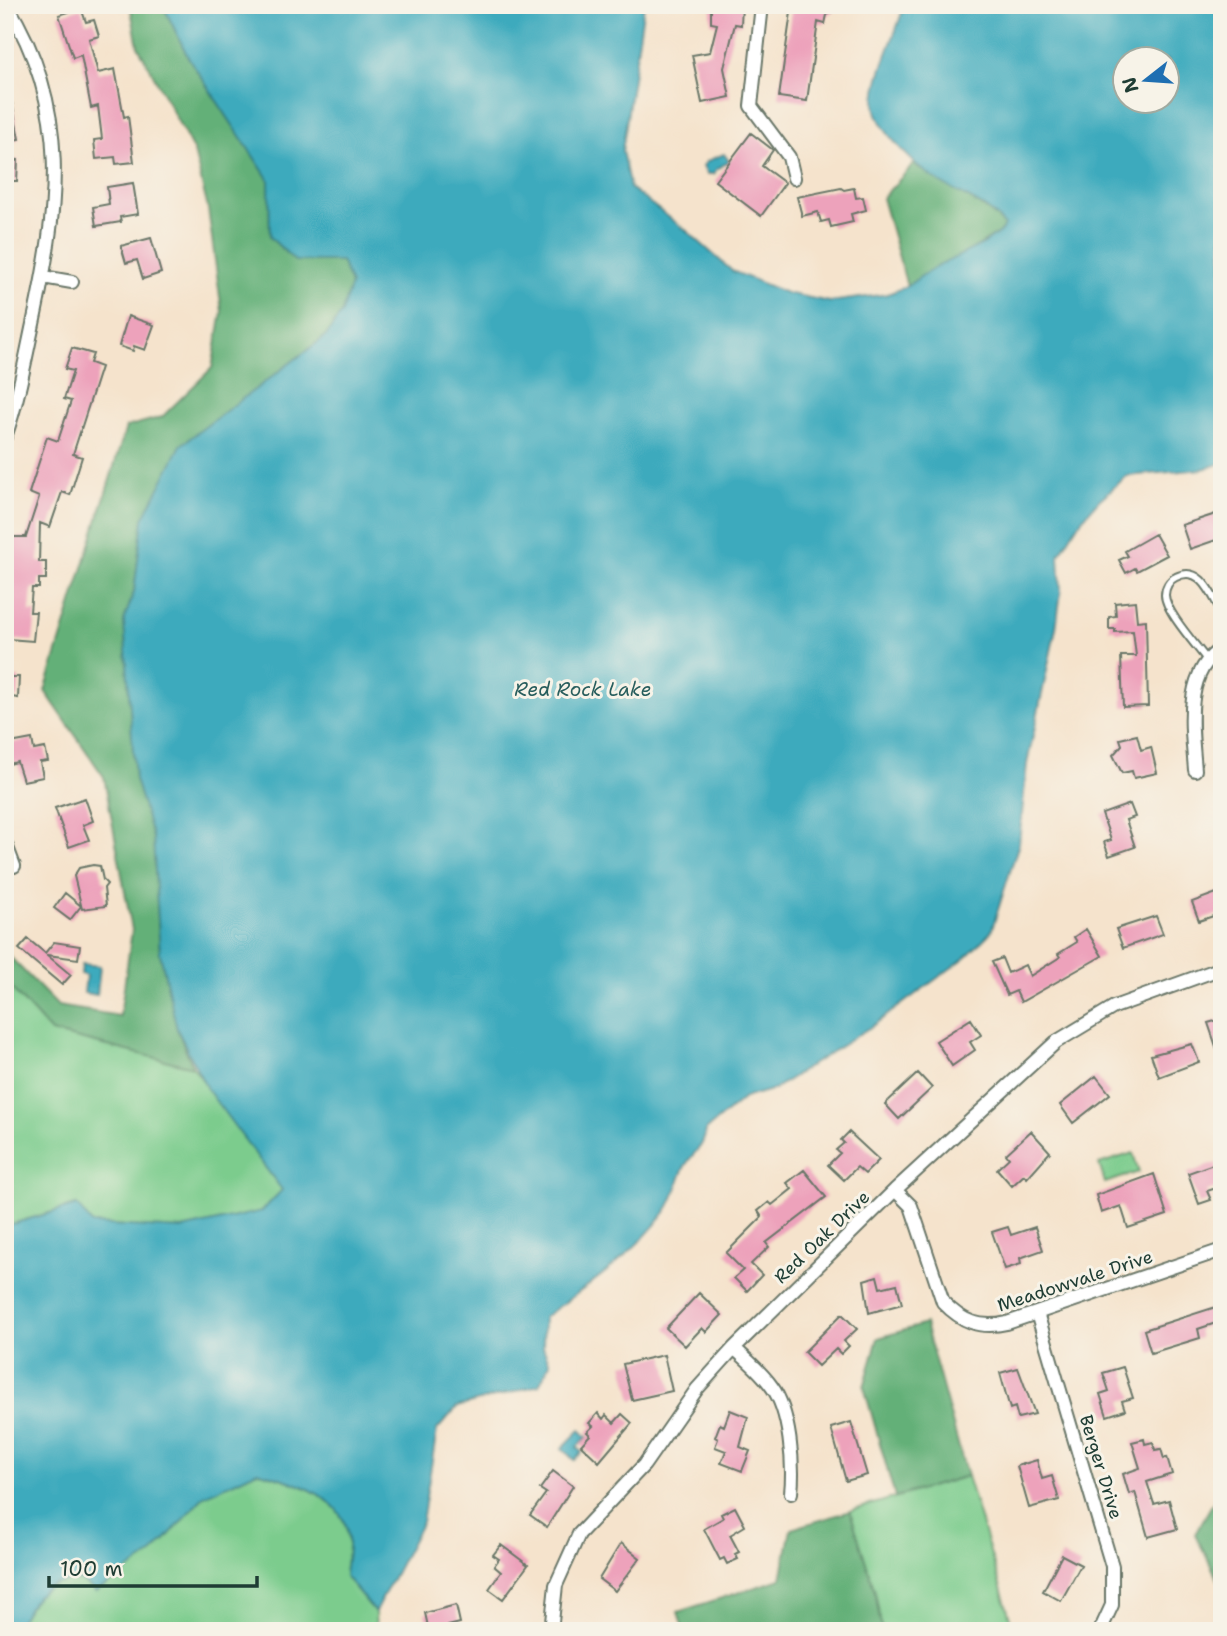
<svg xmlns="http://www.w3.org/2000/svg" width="1227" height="1636" font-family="'Shantell Sans',sans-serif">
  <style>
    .green { fill: #7bcc8d; stroke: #4d8460; stroke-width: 2 }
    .forest { fill: #64b078; stroke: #427656; stroke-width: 2 }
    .water { fill: #3daabd; stroke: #2e7478; stroke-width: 2; fill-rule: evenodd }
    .building { fill: #eda2bb }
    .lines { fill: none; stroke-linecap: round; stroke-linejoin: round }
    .service-casing { stroke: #6a7769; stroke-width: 10 }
    .minor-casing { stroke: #6a7769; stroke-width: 16 }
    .service { stroke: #fff; stroke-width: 6 }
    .minor { stroke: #fff; stroke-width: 12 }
    .labels { text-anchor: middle; stroke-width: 6; stroke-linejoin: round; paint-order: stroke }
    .street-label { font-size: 18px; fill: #1f3d34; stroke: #f7f3e8 }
    .water-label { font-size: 19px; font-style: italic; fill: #285e5d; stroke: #f7f3e8 }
  </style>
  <rect width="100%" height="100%" fill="#f7f3e8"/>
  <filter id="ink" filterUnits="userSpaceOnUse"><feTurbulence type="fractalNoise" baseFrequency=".0143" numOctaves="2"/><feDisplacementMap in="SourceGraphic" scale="14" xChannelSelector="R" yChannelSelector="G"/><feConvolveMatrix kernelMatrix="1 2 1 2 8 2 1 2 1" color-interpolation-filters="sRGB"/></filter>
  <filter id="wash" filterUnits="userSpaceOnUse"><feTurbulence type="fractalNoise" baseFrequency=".00686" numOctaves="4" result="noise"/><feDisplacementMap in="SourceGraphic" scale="28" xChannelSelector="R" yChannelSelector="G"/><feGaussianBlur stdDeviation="1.57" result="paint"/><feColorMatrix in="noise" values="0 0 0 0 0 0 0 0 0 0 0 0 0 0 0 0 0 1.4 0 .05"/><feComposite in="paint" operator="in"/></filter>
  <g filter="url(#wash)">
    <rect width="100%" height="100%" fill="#f5e3cc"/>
    <path class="green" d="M 5,981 L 51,1032 L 193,1067 L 283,1190 L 263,1211 L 182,1229 L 92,1224 L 76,1205 L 5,1226 Z
      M 1133,1153 L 1139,1172 L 1105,1183 L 1099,1164 Z
      M 257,1471 C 291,1481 345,1494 348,1538 C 349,1550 346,1564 345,1576 L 375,1612 L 376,1631 L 14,1631 L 40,1589 L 62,1581 L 80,1580 L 153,1553 L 204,1496 Z
      M 967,1476 L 1014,1631 L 882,1631 L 875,1592 L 850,1511 Z"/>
    <path class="forest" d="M 130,5 L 163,5 L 188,57 L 269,180 L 270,237 L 295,261 L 342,261 L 351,284 L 342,312 L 326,336 L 207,426 L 143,519 L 134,592 L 124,621 L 135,779 L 153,838 L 160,953 L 177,1029 L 193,1067 L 51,1032 L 5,981 L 5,948 L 11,958 L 58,1006 L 120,1016 L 132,930 L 104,777 L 45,691 L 126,427 L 162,417 L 212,368 L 222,312 L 208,209 L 194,152 L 138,46 Z
      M 914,164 C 935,181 991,207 1004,225 L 1002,230 C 973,252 938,265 907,286 L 882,198 Z
      M 925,1324 L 967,1476 L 895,1497 L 864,1387 L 878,1338 Z
      M 1222,1487 L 1222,1587 L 1195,1534 Z
      M 850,1511 L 875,1592 L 882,1631 L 684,1631 L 678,1612 L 781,1579 L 791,1529 Z"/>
    <path class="water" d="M 163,5 L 644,5 L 622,151 L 630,188 L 687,231 L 732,271 L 786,293 L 830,302 L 888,294 L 907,286 L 930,270 L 985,243 L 1002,230 L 1004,225 C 992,208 964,196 946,186 C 923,174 875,130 875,103 C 875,74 897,34 904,5 L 1222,5 L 1222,463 L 1203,469 L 1127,476 L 1099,500 L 1078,524 L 1059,555 L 1061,592 L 1056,628 L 1027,764 L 1019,843 L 991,932 L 966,957 L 875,1024 L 774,1089 L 744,1098 L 706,1130 C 703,1150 694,1150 685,1166 C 677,1180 677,1196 666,1211 C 634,1255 588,1286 544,1317 L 543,1347 L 550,1364 L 539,1385 L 457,1407 L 437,1430 L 422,1522 L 375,1612 L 345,1576 C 346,1564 349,1550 348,1538 C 345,1494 291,1481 257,1471 L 204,1496 L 153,1553 L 96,1592 L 80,1580 C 37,1583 35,1598 14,1631 L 5,1631 L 5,1226 L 77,1205 L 92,1224 L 182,1229 L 262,1211 L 282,1190 L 207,1089 L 177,1029 L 160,953 L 153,838 L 135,779 L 124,621 L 134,592 L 143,519 L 181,445 L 326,336 L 342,312 L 351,284 L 341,261 L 295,261 L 270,237 L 269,180 L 188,57 ZM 1126,60 L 1168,60 L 1168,102 L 1126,102 Z
      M 724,154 L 729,161 L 716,170 L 714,174 L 707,174 L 703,166 L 707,161 Z
      M 82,964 L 100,966 L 97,995 L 84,993 L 86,976 L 81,974 Z
      M 580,1430 L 587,1437 L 577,1447 L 582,1452 L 574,1460 L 562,1448 Z"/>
    <g id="blocks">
      <path class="building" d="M 711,5 L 742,5 L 741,25 L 735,24 L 724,68 L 730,97 L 702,103 L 692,55 L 710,52 L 717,24 L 711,23 Z
        M 792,5 L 844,5 L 827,15 L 825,24 L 818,22 L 807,101 L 779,97 Z
        M 81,8 L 86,22 L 94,20 L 99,36 L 89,39 L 98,73 L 115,69 L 124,117 L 128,116 L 134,162 L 116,164 L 115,157 L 96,159 L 94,140 L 102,139 L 98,106 L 91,108 L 81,55 L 73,58 L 59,15 Z
        M 11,97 L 19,139 L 5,142 L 5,98 Z
        M 751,133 L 773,150 L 762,166 L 785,183 L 761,216 L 715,181 Z
        M 5,159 L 18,160 L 17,181 L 5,181 Z
        M 133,183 L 138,214 L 120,217 L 121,222 L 96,226 L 93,207 L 109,204 L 107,187 Z
        M 841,188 L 844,190 L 854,188 L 856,198 L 863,197 L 866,210 L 851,214 L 853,222 L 831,227 L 829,220 L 821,222 L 818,212 L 802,216 L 797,197 Z
        M 151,238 L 161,273 L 143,279 L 137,260 L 126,263 L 121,246 Z
        M 128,316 L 154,325 L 145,350 L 134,346 L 133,351 L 119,346 Z
        M 72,348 L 93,354 L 90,363 L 101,367 L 73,454 L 82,457 L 70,495 L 62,492 L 50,527 L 40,523 L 39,562 L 46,562 L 46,579 L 39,579 L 39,588 L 32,588 L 30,612 L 36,612 L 33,641 L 8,639 L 5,568 L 9,568 L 9,537 L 26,537 L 39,497 L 29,493 L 47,437 L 58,441 L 71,401 L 64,399 L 73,371 L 65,369 Z
        M 1222,512 L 1222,538 L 1190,549 L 1182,525 Z
        M 1155,534 L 1167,555 L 1137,571 L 1135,568 L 1126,573 L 1119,560 L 1128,556 L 1125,551 Z
        M 1135,601 L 1137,621 L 1146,620 L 1148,706 L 1123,707 L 1121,656 L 1136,656 L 1133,631 L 1115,632 L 1115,629 L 1109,629 L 1109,617 L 1116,616 L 1115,603 Z
        M 5,677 L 19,677 L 18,698 L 12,697 L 5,704 Z
        M 1137,735 L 1141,750 L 1151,747 L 1157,773 L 1134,778 L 1132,771 L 1122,773 L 1113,755 L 1122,745 L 1120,739 Z
        M 32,739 L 34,750 L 45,748 L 48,761 L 40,762 L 43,777 L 23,781 L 17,762 L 9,764 L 5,744 Z
        M 85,798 L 93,821 L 83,825 L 89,840 L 69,847 L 55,808 Z
        M 1130,804 L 1135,817 L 1126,820 L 1135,847 L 1109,856 L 1104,842 L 1111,840 L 1102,814 Z
        M 93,865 L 100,866 L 103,880 L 107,884 L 104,888 L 106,906 L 82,909 L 74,876 L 79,868 Z
        M 1222,891 L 1222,913 L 1199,921 L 1192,902 Z
        M 65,893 L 81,906 L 70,920 L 54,908 Z
        M 1156,916 L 1163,934 L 1123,948 L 1116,929 Z
        M 1086,929 L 1102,956 L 1021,1002 L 1016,991 L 1007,995 L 992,962 L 1002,958 L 1008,973 L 1025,965 L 1030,976 L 1060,957 L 1058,954 L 1077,942 L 1074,937 Z
        M 28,939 L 45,953 L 54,942 L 80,946 L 78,959 L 47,955 L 71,975 L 62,985 L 19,949 Z
        M 971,1019 L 981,1035 L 970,1042 L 975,1050 L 952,1066 L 936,1041 Z
        M 1222,1019 L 1222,1058 L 1220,1058 L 1208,1023 Z
        M 1192,1044 L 1199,1062 L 1159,1077 L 1151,1055 Z
        M 918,1073 L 932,1088 L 899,1119 L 885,1104 Z
        M 1096,1076 L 1110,1094 L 1073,1123 L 1060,1105 Z
        M 1031,1131 L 1050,1152 L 1027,1178 L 1024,1175 L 1012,1186 L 997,1169 L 1009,1158 L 1006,1154 Z
        M 849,1132 L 879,1160 L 865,1174 L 857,1167 L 844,1180 L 828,1165 L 840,1153 L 836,1150 L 844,1143 L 841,1140 Z
        M 1216,1163 L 1222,1186 L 1207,1191 L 1211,1200 L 1199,1204 L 1188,1173 Z
        M 804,1170 L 826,1197 L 766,1243 L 769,1247 L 751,1264 L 762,1275 L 747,1291 L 734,1278 L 743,1270 L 726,1253 L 762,1217 L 758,1211 L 769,1202 L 772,1205 L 792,1189 L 787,1183 Z
        M 1154,1174 L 1167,1215 L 1128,1228 L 1121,1206 L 1101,1213 L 1096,1195 Z
        M 1008,1227 L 1011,1235 L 1035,1227 L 1043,1250 L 1020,1258 L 1021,1264 L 1005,1269 L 992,1232 Z
        M 877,1276 L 880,1288 L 897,1284 L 902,1304 L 869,1313 L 864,1280 Z
        M 699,1293 L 722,1315 L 706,1332 L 702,1328 L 685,1346 L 666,1328 Z
        M 1222,1305 L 1222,1321 L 1198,1329 L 1200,1338 L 1151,1353 L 1144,1330 Z
        M 842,1314 L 857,1329 L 844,1341 L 849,1346 L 841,1354 L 836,1349 L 818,1366 L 804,1352 Z
        M 664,1355 L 672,1391 L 632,1400 L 623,1364 Z
        M 1123,1367 L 1133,1398 L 1122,1401 L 1125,1410 L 1107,1416 L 1100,1394 L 1109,1391 L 1103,1373 Z
        M 1018,1368 L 1035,1414 L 1018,1418 L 1015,1407 L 1010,1409 L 1000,1373 Z
        M 730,1410 L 748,1417 L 740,1447 L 750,1451 L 742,1471 L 721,1463 L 726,1451 L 715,1447 L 718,1439 L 715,1437 L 720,1424 L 724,1426 Z
        M 598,1413 L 603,1419 L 606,1415 L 614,1423 L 622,1414 L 632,1423 L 599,1462 L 581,1445 L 590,1435 L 587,1432 L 593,1426 L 589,1423 Z
        M 851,1422 L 867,1475 L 846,1481 L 831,1428 Z
        M 1144,1439 L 1145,1444 L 1153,1442 L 1155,1450 L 1161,1449 L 1164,1459 L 1167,1457 L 1172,1474 L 1147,1482 L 1154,1504 L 1169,1500 L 1177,1529 L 1148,1537 L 1135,1492 L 1129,1494 L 1123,1474 L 1140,1468 L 1132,1442 Z
        M 1037,1460 L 1042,1479 L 1052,1476 L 1059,1500 L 1029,1508 L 1017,1466 Z
        M 553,1471 L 573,1486 L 547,1527 L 530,1515 L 546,1493 L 540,1489 Z
        M 735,1507 L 745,1526 L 730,1535 L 739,1552 L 735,1554 L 738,1559 L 727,1564 L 724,1558 L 720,1560 L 704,1529 L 723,1518 L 721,1514 Z
        M 621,1543 L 640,1558 L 615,1591 L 599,1579 Z
        M 501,1545 L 528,1565 L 503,1599 L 489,1589 L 501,1572 L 494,1566 L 499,1559 L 493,1555 Z
        M 1062,1555 L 1081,1565 L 1061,1601 L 1043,1591 Z
        M 456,1605 L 460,1623 L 444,1627 L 445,1631 L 429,1631 L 425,1613 Z"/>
    </g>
  </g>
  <g filter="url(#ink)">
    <use href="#blocks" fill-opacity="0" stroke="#6a7769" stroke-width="2"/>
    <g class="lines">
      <defs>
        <path id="service" d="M 1207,660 C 1197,646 1165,611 1165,595 C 1165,588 1169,580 1176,577 C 1201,564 1212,596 1222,613"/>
        <path id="minor" d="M 762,5 L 751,106 L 789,157 L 794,178
          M 43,277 L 72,282
          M 5,437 C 18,401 25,361 33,324 C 58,208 72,111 7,5
          M 1195,770 C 1192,730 1182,673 1222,648
          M 5,842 L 14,866
          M 895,1190 L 911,1206 L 943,1302 C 962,1322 980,1329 1007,1323 L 1222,1250
          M 1037,1313 L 1112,1566 L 1112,1605 L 1100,1631
          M 734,1348 C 747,1360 762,1372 772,1387 C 790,1411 794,1465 791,1493
          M 551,1631 L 556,1585 L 579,1534 L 644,1465 L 697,1389 L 734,1348 L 895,1190 L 1056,1042 L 1114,1007 L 1222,968"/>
      </defs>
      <use href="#service" class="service-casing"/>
      <use href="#minor" class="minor-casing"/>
      <use href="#service" class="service"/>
      <use href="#minor" class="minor"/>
    </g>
  </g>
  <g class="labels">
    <g class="street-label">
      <text transform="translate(822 1237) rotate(-44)" y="6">Red Oak Drive</text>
      <text transform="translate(1075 1281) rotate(-18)" y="6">Meadowvale Drive</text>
      <text transform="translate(1101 1467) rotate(73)" y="6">Berger Drive</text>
    </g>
    <g class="water-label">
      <text x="583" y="696">Red Rock Lake</text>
    </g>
  </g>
  <rect width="1227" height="1636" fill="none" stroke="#f7f3e8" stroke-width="28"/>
  <g transform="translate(1146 80) rotate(253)"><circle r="33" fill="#f7f3e8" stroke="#a1aaa0" stroke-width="2"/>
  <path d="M0-5L12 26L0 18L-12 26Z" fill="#1f6fb2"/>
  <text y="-10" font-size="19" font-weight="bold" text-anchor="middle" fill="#1f3d34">N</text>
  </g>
  <path d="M49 1576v10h208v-10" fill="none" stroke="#1f3d34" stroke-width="3.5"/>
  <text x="60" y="1576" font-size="21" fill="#1f3d34" stroke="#f7f3e8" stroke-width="5" paint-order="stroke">100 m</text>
</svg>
